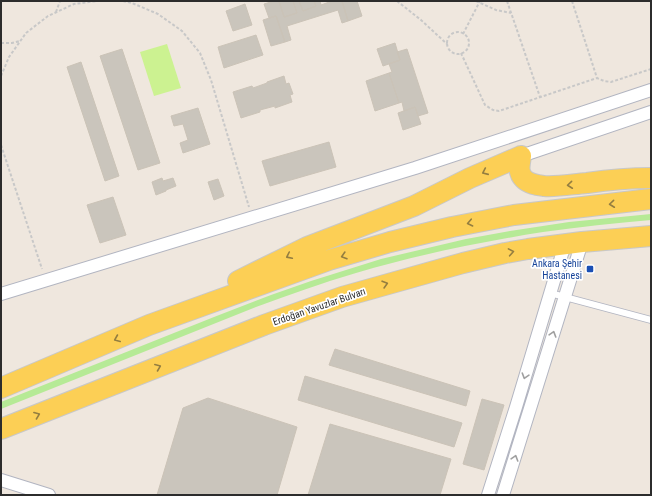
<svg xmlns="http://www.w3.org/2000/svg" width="652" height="496" font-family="'Roboto Condensed',sans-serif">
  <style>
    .green { fill: #b6ea96 }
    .pitch { fill: #ccf291 }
    .building { fill: #cac5bc; stroke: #cbc3b7 }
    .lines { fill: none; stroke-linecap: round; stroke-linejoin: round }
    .lane-casing { stroke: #b2b5c1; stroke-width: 8 }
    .street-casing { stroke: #b2b5c1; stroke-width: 14 }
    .primary-casing { stroke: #c8c8c8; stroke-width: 22 }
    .path { stroke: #c8c8c8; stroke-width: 2; stroke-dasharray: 3 2; stroke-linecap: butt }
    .lane { stroke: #fff; stroke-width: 6 }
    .street { stroke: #fff; stroke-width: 12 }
    .primary { stroke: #fccf55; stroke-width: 20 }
    .oneway { stroke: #947e40 }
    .oneway2 { stroke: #a0a0a0 }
    .transit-dot { fill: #1a4fb4; stroke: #fff; stroke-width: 1.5 }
    .labels { text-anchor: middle; stroke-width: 3.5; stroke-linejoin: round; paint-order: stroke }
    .transit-label { font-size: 10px; fill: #164399; stroke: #fff; text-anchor: end }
    .street-label { font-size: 10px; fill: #2c2c2c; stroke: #fff }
  </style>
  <rect width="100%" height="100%" fill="#efe7de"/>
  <path class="green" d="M 651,214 L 651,220 C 615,223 579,227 543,232 C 480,242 417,255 356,273 C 322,283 289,295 256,307 L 1,409 L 1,402 L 214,317 L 271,295 L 311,281 L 381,259 L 466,239 L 510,231 L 569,222 Z"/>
  <path class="pitch" d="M 167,44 L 181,88 L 154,96 L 140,52 Z"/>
  <path class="building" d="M 274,1 L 279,1 L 284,17 L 297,13 L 293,1 L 299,1 L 303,11 L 316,6 L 314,1 L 320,1 L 321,5 L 332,1 L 342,1 L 348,21 L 342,23 L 338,10 L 287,26 L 291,40 L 285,42 L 276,16 L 269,18 L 264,4 Z
    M 279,1 L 293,1 L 297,13 L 284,17 Z
    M 299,1 L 314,1 L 316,6 L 303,11 Z
    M 342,1 L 357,1 L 362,16 L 348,21 Z
    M 245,4 L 252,25 L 233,31 L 226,11 Z
    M 276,16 L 285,42 L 271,46 L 263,20 Z
    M 256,35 L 263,55 L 224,68 L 218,47 Z
    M 395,43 L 400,60 L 383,66 L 377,49 Z
    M 122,49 L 160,163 L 138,170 L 100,56 Z
    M 407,49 L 428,113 L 418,116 L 415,107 L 404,111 L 402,102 L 399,103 L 389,73 L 392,72 L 389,64 L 400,60 L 397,52 Z
    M 81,62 L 119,176 L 105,181 L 67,67 Z
    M 389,73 L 399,103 L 375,111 L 366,81 Z
    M 284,76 L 286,84 L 289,83 L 293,94 L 290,95 L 292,102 L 275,108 L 275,106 L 260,110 L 260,112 L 241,118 L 233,92 L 252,86 L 253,88 L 267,83 L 267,82 Z
    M 415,107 L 421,124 L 403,130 L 398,113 Z
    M 198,108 L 210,144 L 183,153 L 180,143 L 188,140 L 183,124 L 174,126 L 171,116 Z
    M 329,142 L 336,167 L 270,186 L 262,161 Z
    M 162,178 L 163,181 L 173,178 L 176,186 L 166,190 L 166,191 L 156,195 L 152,182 Z
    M 218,179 L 224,196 L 214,200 L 208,182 Z
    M 113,197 L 126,235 L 100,243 L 87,205 Z
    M 335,349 L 470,391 L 466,406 L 329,365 Z
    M 305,376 L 462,423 L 454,447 L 298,400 Z
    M 208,398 L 297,427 L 277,495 L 157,495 L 183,408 Z
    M 482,399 L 504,405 L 484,470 L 463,464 Z
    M 330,424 L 451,459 L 440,495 L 308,495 Z"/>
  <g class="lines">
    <defs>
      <path id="lane" d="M 550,293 L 651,320"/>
      <path id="street" d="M 521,156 L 651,112
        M 1,294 L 415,168 L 651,90
        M 1,480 L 49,495
        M 488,495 L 516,407 L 565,244
        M 503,495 L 582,242"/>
      <path id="primary" d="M 521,156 C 520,164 517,172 524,179 C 529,184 537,185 544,186 C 558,187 573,184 587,183 C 608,180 630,178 651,178
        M 238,281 L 307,247 L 414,206 L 470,178 L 521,156
        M 1,388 L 149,325 L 329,260 L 390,242 L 452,227 L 514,215 L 651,199
        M 1,429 L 264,325 L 342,297 L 374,288 L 463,263 L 505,253 L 528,249 L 582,242 L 651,236"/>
    </defs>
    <use href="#lane" class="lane-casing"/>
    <use href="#street" class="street-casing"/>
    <use href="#primary" class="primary-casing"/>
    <path class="path" d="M 123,1 L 132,3 L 158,14 L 182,31 L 200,53 L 211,80 L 249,207
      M 397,1 L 421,20 L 447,44
      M 476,1 L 496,10 L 511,13
      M 507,1 L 540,97
      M 572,1 L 597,78 L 604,81 L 611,82 L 651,69
      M 56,12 L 60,1
      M447 43a11 11 0 1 1 22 0a11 11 0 1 1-22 0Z
      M 463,34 L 480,1
      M 1,43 L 12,43 L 20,41
      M 461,53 L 485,105 L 493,110 L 499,111 L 597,78
      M 1,76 L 9,57 L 26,33 L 48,16 L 74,4 L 97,1
      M 1,145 L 42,269"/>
    <use href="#lane" class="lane"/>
    <use href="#street" class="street"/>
    <use href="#primary" class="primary"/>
  </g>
  <defs><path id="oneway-chevron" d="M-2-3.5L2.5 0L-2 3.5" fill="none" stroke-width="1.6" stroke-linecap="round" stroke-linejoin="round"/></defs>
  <g class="oneway">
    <use href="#oneway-chevron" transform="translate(485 172) rotate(156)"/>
    <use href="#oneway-chevron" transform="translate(570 185) rotate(174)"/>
    <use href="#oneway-chevron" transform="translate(612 204) rotate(174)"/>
    <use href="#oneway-chevron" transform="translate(470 223) rotate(168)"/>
    <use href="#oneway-chevron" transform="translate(511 252) rotate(-10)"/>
    <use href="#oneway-chevron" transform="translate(289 256) rotate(154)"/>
    <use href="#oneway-chevron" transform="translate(344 256) rotate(163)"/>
    <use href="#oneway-chevron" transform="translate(385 284) rotate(-16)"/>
    <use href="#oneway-chevron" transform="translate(117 339) rotate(157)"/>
    <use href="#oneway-chevron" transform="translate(158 367) rotate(-22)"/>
    <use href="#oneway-chevron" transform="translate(37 415) rotate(-21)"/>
  </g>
  <g class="oneway2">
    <use href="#oneway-chevron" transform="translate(553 334) rotate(-73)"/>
    <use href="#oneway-chevron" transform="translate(525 376) rotate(107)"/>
    <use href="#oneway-chevron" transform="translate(515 458) rotate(-73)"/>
  </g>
  <rect class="transit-dot" x="586" y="265" width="8" height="8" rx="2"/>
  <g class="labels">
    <g class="transit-label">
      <text x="582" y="267">Ankara Şehir<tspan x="582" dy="12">Hastanesi</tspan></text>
    </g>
    <g class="street-label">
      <text transform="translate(319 306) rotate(-19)" y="4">Erdoğan Yavuzlar Bulvarı</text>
    </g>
  </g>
  <rect width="652" height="496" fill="none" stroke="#2c2c2c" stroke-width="4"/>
</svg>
